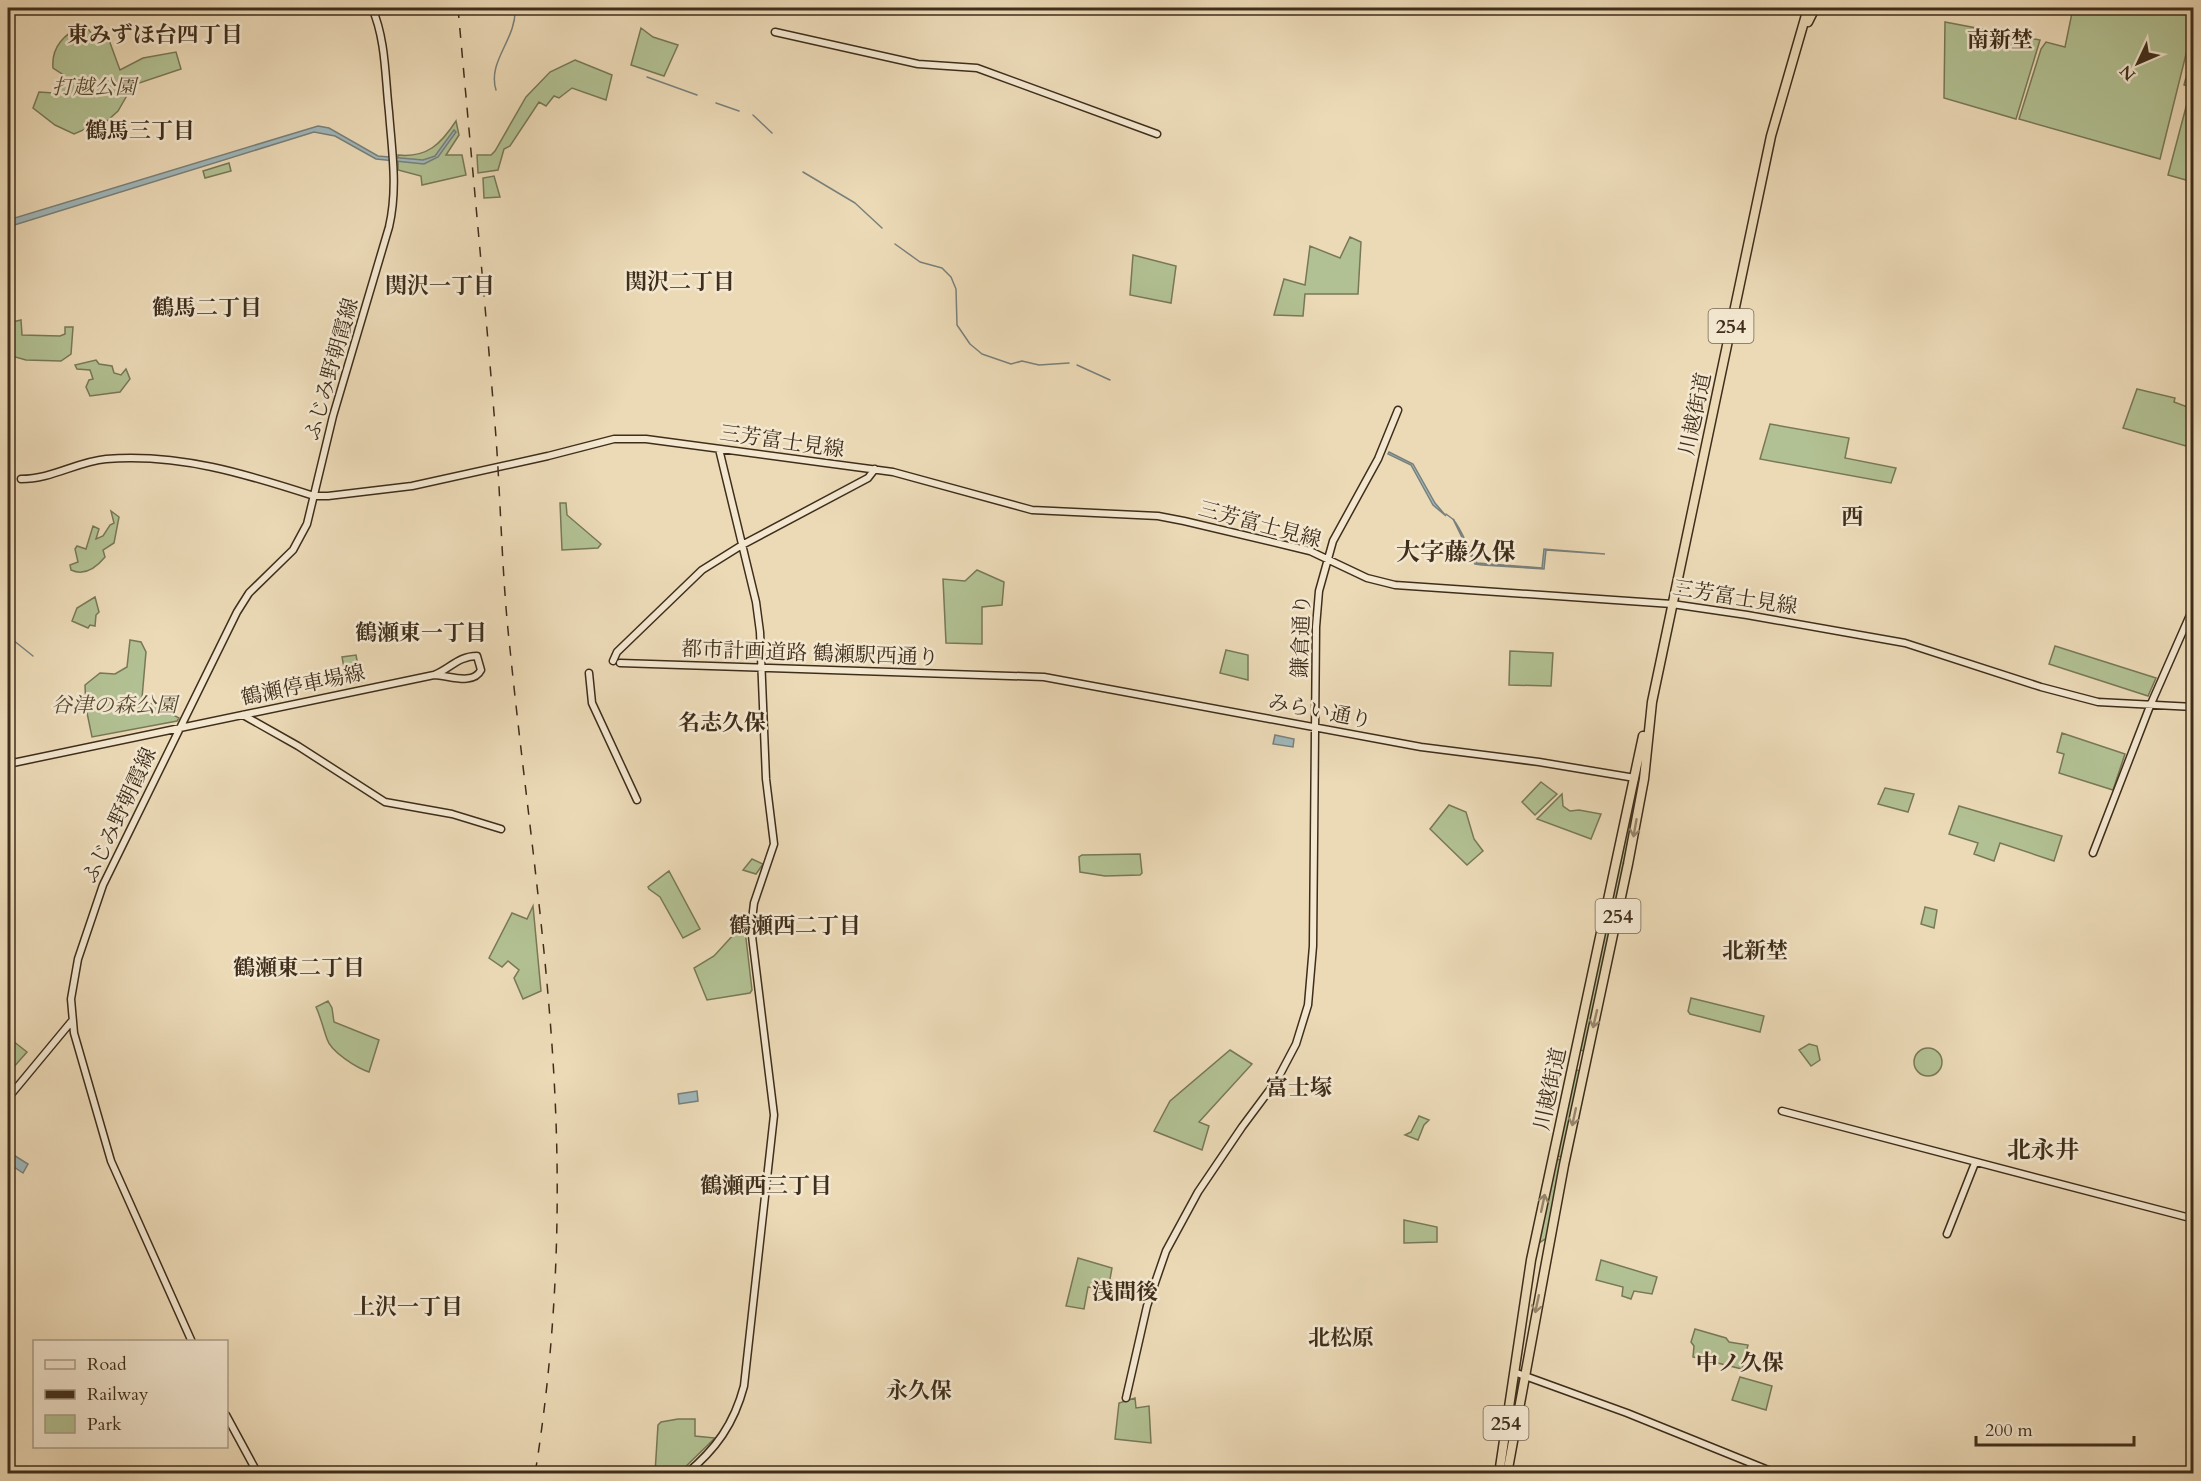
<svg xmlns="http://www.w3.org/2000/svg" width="2201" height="1481" font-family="Cardo,'Noto Serif JP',serif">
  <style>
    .green { fill: #b2c193; stroke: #787857; stroke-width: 1.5 }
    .water { fill: #9fb7bb; stroke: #79807b; stroke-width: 1.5 }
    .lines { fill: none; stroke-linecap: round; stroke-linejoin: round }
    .stream { stroke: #79807b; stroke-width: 1.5 }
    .secondary-casing { stroke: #3f2e1b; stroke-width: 9 }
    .highway-casing { stroke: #3f2e1b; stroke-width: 11 }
    .secondary { stroke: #f3e7d0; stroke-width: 6 }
    .highway { stroke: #ecdab7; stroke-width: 8 }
    .rail { stroke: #3f2e1b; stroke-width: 1.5; stroke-dasharray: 10 10; stroke-linecap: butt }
    .oneway { stroke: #968469 }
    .labels { text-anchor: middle; stroke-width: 5; stroke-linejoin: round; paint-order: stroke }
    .shield { fill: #f3e7d0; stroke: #756651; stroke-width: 1.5 }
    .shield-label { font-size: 20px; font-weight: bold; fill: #3f2e1b }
    .park-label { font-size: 21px; font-style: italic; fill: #564b33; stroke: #f3e7d0 }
    .street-label { font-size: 21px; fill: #3f2e1b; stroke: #f3e7d0 }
    .neighbourhood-label { font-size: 22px; font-weight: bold; fill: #3f2e1b; stroke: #f3e7d0 }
    .quarter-label { font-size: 24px; font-weight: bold; fill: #3f2e1b; stroke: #f3e7d0 }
  </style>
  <rect width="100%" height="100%" fill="#ecdab7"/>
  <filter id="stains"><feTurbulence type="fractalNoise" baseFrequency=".00333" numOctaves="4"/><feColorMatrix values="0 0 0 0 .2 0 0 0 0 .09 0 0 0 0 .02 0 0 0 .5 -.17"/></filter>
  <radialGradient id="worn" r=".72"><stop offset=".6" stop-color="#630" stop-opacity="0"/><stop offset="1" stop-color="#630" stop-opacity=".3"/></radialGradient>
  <path class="green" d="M 2073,8 L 2193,8 L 2193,34 L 2191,34 L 2160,159 L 2019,119 L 2041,49 L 2046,42 L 2065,47 Z
    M 1945,22 L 2040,40 L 2016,119 L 1944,98 Z
    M 84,24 L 100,44 L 109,40 L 120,70 L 143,58 L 176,52 L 181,69 L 133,85 L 118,111 L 96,131 L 90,127 L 74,134 L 55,125 L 33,108 L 39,92 L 54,93 L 64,80 L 62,74 L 53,68 C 51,46 65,34 84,24 Z
    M 641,28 L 653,37 L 678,45 L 664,76 L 631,65 Z
    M 2193,52 L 2193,87 L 2184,85 Z
    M 575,60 L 612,75 L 606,100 L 572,88 L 559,98 L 554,96 L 546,106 L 539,102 L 510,146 L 504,149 L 498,170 L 478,173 L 477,155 L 491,155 L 495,151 L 526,97 L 550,72 Z
    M 2190,92 L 2194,93 L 2193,182 L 2168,175 Z
    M 456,121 L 459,135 L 446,155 L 462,155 L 466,175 L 422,185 L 421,176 L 398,170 L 398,155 C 427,158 441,144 456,121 Z
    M 229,163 L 231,171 L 205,178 L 203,171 Z
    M 494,176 L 500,197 L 484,198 L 483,178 Z
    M 1350,237 L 1361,242 L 1358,294 L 1305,294 L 1303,316 L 1274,315 L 1284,279 L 1305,285 L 1310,246 L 1340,258 Z
    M 1133,255 L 1176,266 L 1171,303 L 1130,295 Z
    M 21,320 L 22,335 L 60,336 L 65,334 L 65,327 L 73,327 L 71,354 L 61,361 L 26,360 L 8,355 L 8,335 L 11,334 L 8,323 Z
    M 96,360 L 99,364 L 112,366 L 114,373 L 121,375 L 126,369 L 130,379 L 120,392 L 90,396 L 86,387 L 89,380 L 93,379 L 90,370 L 77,369 L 75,365 Z
    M 2137,389 L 2175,398 L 2174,402 L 2193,409 L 2193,448 L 2123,428 Z
    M 1770,424 L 1849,438 L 1845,458 L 1896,468 L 1891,483 L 1760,459 Z
    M 560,503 L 566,503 L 567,515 L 601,544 L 598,548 L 562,550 Z
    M 111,511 L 119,517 L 114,543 L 103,550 L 105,557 C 96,568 84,576 71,570 L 70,565 L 78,562 L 75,549 L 77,546 L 86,549 L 93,526 L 99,529 L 96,539 L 103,536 L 110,525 L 114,523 Z
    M 977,570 L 1004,582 L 1002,605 L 982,607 L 982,644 L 946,643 L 943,579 L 965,581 Z
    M 95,597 L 99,612 L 96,615 L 95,626 L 90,625 L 88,628 L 72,621 L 77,608 Z
    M 130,640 L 141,642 L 146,652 L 142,698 L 179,718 L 177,721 L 92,737 L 86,708 L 85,685 L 100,673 L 115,674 L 127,667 Z
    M 2055,646 L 2156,678 L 2148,696 L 2049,664 Z
    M 1226,650 L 1248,655 L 1248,680 L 1220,673 Z
    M 1510,651 L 1553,653 L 1551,686 L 1509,685 Z
    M 356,655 L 361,682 L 347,684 L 342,657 Z
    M 2062,733 L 2125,754 L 2113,790 L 2059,773 L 2064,754 L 2057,752 Z
    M 1541,782 L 1557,794 L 1535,815 L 1522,802 Z
    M 1885,788 L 1914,794 L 1908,812 L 1878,804 Z
    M 1636,790 L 1639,791 L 1636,810 L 1585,1051 L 1579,1050 Z
    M 1562,794 L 1563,806 L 1570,811 L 1579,810 L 1601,814 L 1591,839 L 1537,819 Z
    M 1449,805 L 1466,812 L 1474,839 L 1483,851 L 1467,865 L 1430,829 Z
    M 1959,806 L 2062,836 L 2054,861 L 2000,843 L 1994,861 L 1974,854 L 1978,843 L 1949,834 Z
    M 1140,854 L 1142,873 L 1140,875 L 1105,876 L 1080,872 L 1079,857 L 1082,855 Z
    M 752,859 L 763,864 L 756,874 L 743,870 Z
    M 669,871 L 700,929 L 683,938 L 660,897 L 649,889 L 648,887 Z
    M 533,906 L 541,991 L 523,999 L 514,978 L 519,970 L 508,961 L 502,967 L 489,958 L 512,913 L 527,919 Z
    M 1925,907 L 1937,910 L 1934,928 L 1921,924 Z
    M 745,930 L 752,990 L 750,993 L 707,1000 L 694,968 L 714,956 L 736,932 Z
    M 1691,998 L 1764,1016 L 1760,1032 L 1690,1014 L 1688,1011 Z
    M 328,1001 L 332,1008 L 334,1022 L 379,1040 L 369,1072 C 357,1068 331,1052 327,1039 C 323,1028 321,1018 316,1007 Z
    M 13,1041 L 27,1052 L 12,1069 L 8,1065 L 8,1048 Z
    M 1809,1044 L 1817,1046 L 1820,1060 L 1811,1066 L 1799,1050 Z
    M1914 1062a14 14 0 1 1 28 0a14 14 0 1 1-28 0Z
    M 1230,1050 L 1252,1064 L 1199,1122 L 1209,1126 L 1202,1150 L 1154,1131 L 1170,1101 Z
    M 1576,1070 L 1581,1071 L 1563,1157 L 1556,1156 Z
    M 1419,1116 L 1429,1120 L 1424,1125 L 1418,1140 L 1405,1135 L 1411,1132 Z
    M 1555,1159 L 1562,1160 L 1547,1238 L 1539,1243 Z
    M 1404,1220 L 1437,1227 L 1437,1242 L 1404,1243 Z
    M 1078,1258 L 1112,1268 L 1108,1290 L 1088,1287 L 1084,1309 L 1066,1306 Z
    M 1601,1260 L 1657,1277 L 1652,1294 L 1634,1291 L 1631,1299 L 1622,1296 L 1623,1287 L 1596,1280 Z
    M 1695,1329 L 1726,1338 L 1729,1342 L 1748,1345 L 1742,1369 L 1693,1357 L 1694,1346 L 1691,1342 Z
    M 1740,1377 L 1772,1386 L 1766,1410 L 1732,1400 Z
    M 1135,1398 L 1136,1408 L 1149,1406 L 1151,1443 L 1115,1439 L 1119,1403 Z
    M 678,1419 L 695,1419 L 695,1436 L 715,1438 L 679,1473 L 655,1473 L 658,1425 L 661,1422 Z"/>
  <path class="water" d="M 318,126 L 329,128 L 378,156 L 423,160 L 435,156 L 454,130 L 456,132 L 438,157 L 424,164 L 376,159 L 335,136 L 314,132 L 8,227 L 8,220 Z
    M 1389,452 L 1413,464 L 1435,503 L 1446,516 L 1433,505 L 1411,465 L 1388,454 Z
    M 1453,519 C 1464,533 1467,548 1477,563 L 1542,568 L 1544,549 L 1605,554 L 1546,550 L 1544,569 L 1482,565 L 1475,564 Z
    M 1275,735 L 1294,739 L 1293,747 L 1273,744 Z
    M 697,1091 L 698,1101 L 679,1104 L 678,1094 Z
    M 12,1154 L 28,1164 L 23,1173 L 8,1163 Z"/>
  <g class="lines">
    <path class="stream" d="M 647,77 L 697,95
      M 496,90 C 487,61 517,39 515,8
      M 716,103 L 739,111
      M 753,115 L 772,133
      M 803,172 L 855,203 L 882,228
      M 895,244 L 920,262 L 942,268 L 951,277 L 956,289 L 957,325 L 970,344 L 982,354 L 1011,364 L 1022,361 L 1039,365 L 1069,363
      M 1077,365 L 1110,380
      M 1446,514 L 1454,520
      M 8,636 L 33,656"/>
    <defs>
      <path id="secondary" d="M 775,32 L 918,64 L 977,68 L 1157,134
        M 21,479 C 52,479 76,462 106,459 C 179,453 246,474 314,496 L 328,496 L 412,486 L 548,456 L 614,439 L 646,439 L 893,472 L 1032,510 L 1158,516 L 1184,521 L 1310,551 L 1367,578 L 1395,585 L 1672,604 L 1747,615 L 1905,643 L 2041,687 L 2098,702 L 2194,707
        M 613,661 L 617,652 L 702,570 L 742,545 L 868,478 L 875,469
        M 620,663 L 1044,677 L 1421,747 L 1539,762 L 1635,778
        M 589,673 L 592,703 L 637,800
        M 243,715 L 298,746 L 385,802 L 452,814 L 501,829
        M 8,764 L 434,675 C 450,669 458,656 477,656 L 481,670 C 473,686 448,675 434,675
        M 2093,853 L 2150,706 L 2194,606
        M 8,1098 L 71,1022
        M 1782,1111 L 2194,1219
        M 1947,1234 L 1975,1163
        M 192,1342 L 111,1161 L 74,1033 L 71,999 L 78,959 L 103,885 L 237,612 L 249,593 L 293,550 L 307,524 L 333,416 L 389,227 C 398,188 392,152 389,112 C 385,77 386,40 372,8
        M 1514,1372 L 1627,1413 L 1778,1474
        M 1126,1398 L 1147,1306 L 1166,1251 L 1198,1192 L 1242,1127 L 1277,1080 L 1296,1044 L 1308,1005 L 1313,946 L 1316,627 L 1319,591 L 1333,541 L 1378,459 L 1398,410
        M 226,1415 L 258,1474
        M 686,1474 C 716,1449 734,1424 744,1386 L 774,1115 L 751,928 L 754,903 L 774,844 L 766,779 L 760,632 L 756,602 L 719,449"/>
      <path id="highway" d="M 1808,22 L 1815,8
        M 1499,1474 L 1531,1260 L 1643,736
        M 1507,1474 L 1564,1165 L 1628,864 L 1644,779 L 1652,702 L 1771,136 L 1808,8"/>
    </defs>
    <use href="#secondary" class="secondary-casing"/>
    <use href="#highway" class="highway-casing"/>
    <use href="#secondary" class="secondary"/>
    <use href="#highway" class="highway"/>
    <path class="rail" d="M 458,8 C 470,143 483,277 494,413 C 501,491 501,570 510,649 C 525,798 548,947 555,1097 C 561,1223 555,1350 535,1474"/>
  </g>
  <defs><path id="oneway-shaft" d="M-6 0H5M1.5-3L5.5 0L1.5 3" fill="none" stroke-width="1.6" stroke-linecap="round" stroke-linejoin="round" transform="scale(1.5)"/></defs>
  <g class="oneway">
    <use href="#oneway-shaft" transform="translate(1635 828) rotate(100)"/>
    <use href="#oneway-shaft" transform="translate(1595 1019) rotate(103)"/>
    <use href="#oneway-shaft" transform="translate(1574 1117) rotate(102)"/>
    <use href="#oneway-shaft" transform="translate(1543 1203) rotate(-78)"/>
    <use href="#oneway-shaft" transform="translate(1537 1304) rotate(102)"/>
  </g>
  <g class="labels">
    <g class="shield">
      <rect x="1708.5" y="309" width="45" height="34" rx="4.5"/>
      <rect x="1595.5" y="899" width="45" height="34" rx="4.5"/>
      <rect x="1483.5" y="1406" width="45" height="34" rx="4.5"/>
    </g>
    <g class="shield-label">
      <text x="1731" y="333">254</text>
      <text x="1618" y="923">254</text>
      <text x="1506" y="1430">254</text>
    </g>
    <g class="park-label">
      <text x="94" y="94">打越公園</text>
      <text x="114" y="712">谷津の森公園</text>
    </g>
    <g class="street-label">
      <text transform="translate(331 369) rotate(-74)" y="7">ふじみ野朝霞線</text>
      <text transform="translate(1695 414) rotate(-78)" y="7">川越街道</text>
      <text transform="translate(782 441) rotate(8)" y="7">三芳富士見線</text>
      <text transform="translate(1260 524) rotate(15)" y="7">三芳富士見線</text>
      <text transform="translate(1735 597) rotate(9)" y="7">三芳富士見線</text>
      <text transform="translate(1301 636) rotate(-88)" y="7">鎌倉通り</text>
      <text transform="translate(810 653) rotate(2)" y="7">都市計画道路 鶴瀬駅西通り</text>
      <text transform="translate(303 685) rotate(-12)" y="7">鶴瀬停車場線</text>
      <text transform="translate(1320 711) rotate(11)" y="7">みらい通り</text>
      <text transform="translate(119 815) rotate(-65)" y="7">ふじみ野朝霞線</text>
      <text transform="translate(1550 1089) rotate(-78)" y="7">川越街道</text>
    </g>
    <g class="neighbourhood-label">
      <text x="155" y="42">東みずほ台四丁目</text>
      <text x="2000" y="47">南新埜</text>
      <text x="140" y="138">鶴馬三丁目</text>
      <text x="680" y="289">関沢二丁目</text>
      <text x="440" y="293">関沢一丁目</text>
      <text x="207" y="315">鶴馬二丁目</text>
      <text x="1852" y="524">西</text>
      <text x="421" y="640">鶴瀬東一丁目</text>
      <text x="722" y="730">名志久保</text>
      <text x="795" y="933">鶴瀬西二丁目</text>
      <text x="1755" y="958">北新埜</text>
      <text x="299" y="975">鶴瀬東二丁目</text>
      <text x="1299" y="1095">富士塚</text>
      <text x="766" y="1193">鶴瀬西三丁目</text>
      <text x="1125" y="1299">浅間後</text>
      <text x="408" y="1314">上沢一丁目</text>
      <text x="1341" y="1345">北松原</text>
      <text x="1740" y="1370">中ノ久保</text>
      <text x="919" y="1398">永久保</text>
    </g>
    <g class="quarter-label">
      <text x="1456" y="560">大字藤久保</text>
      <text x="2043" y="1158">北永井</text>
    </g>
  </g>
  <rect width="2201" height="1481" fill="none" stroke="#ecdab7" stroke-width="30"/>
  <rect x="9" y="9" width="2183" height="1463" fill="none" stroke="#3f2e1b" stroke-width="3"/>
  <rect x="15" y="15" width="2171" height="1451" fill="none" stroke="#3f2e1b" stroke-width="1.5"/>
  <rect x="33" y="1340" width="195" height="108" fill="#f3e7d0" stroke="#ab9d88" stroke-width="1.5"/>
  <rect x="45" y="1360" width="30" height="9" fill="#f3e7d0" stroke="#ab9d88" stroke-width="1.5"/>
  <text x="87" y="1370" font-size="18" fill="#3f2e1b">Road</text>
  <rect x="45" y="1390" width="30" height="9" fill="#3f2e1b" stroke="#ab9d88" stroke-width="1.5"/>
  <text x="87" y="1400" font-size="18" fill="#3f2e1b">Railway</text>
  <rect x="45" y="1415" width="30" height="18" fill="#b2c193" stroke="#ab9d88" stroke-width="1.5"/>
  <text x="87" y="1430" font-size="18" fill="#3f2e1b">Park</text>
  <g transform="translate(2138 63) rotate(226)" stroke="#f3e7d0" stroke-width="4.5" paint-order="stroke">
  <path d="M0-4.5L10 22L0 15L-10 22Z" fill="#3f2e1b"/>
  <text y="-9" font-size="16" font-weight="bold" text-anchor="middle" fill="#3f2e1b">N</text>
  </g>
  <path d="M1976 1436v9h158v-9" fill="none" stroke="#3f2e1b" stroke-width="3"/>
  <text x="1985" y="1436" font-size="18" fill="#3f2e1b" stroke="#f3e7d0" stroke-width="4.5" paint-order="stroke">200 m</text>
  <rect width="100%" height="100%" filter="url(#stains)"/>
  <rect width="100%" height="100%" fill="url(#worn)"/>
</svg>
